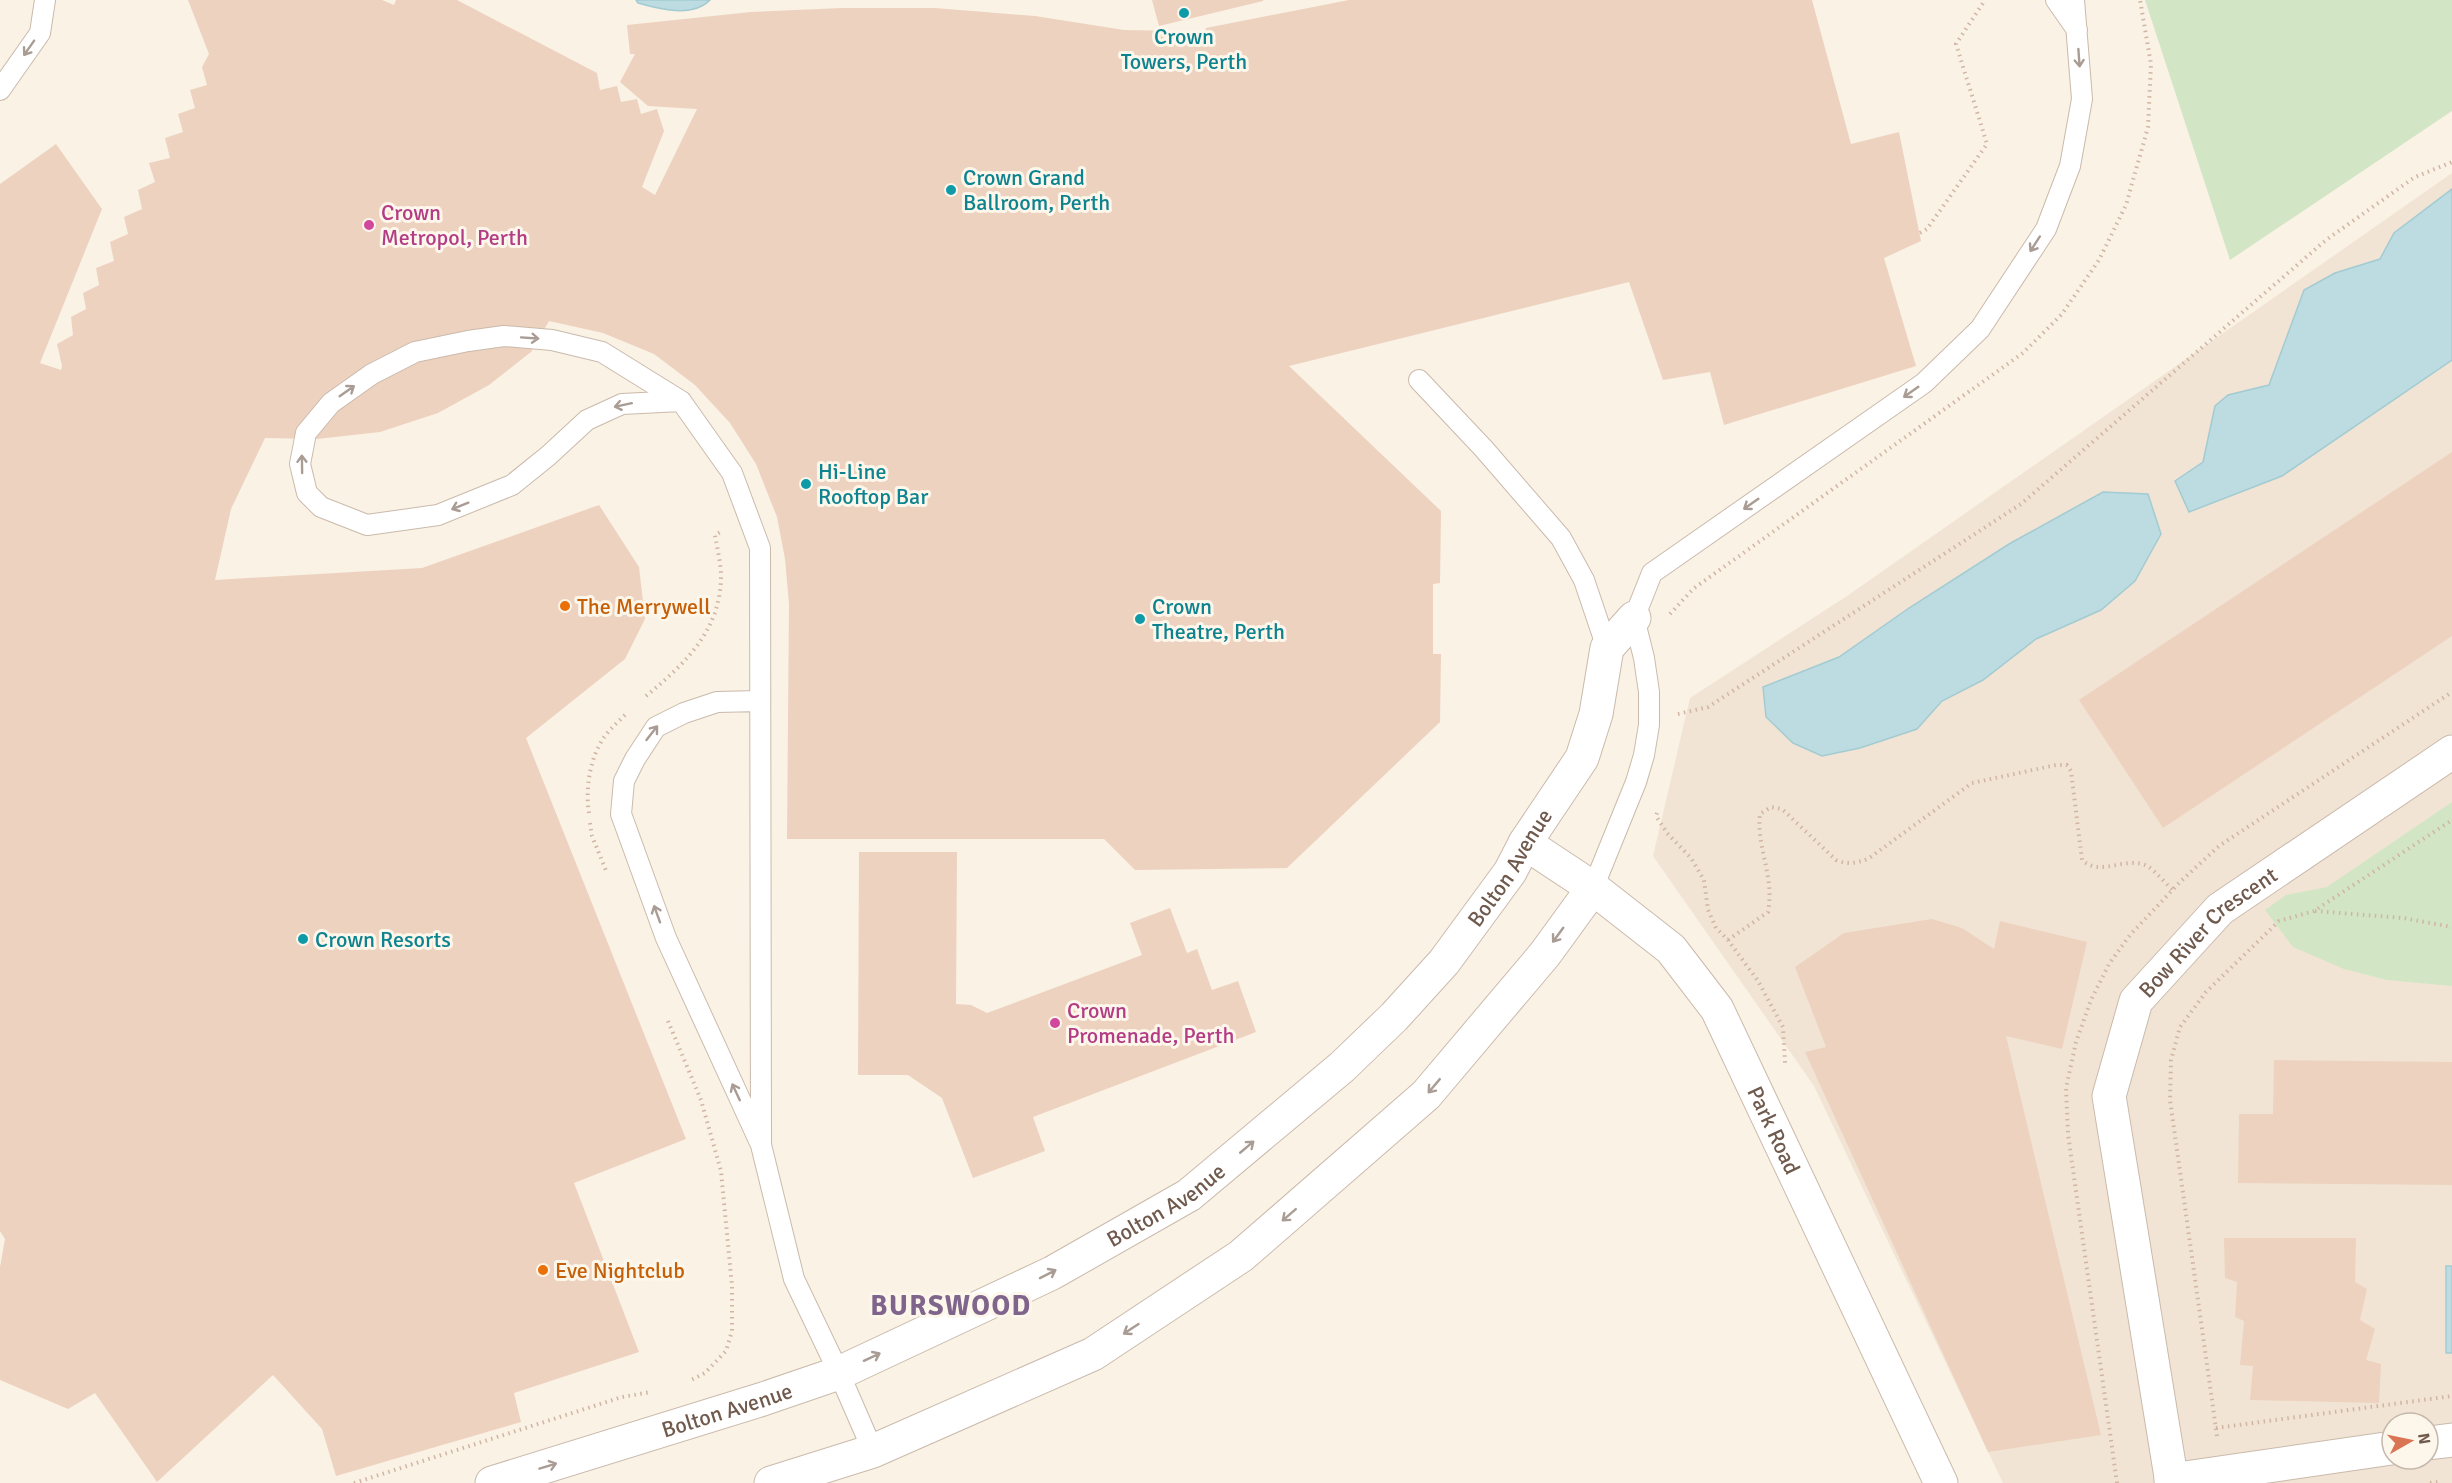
<svg xmlns="http://www.w3.org/2000/svg" width="2452" height="1483" font-family="Signika,sans-serif">
  <style>
    .residential { fill: #f1e4d4; fill-rule: evenodd }
    .green { fill: #d2e6c5 }
    .water { fill: #bcdce2; stroke: #a3cbd2; stroke-width: 1.5 }
    .building { fill: #edd2bf }
    .lines { fill: none; stroke-linecap: round; stroke-linejoin: round }
    .lane-casing { stroke: #cabaac; stroke-width: 22 }
    .street-casing { stroke: #cabaac; stroke-width: 35 }
    .path { stroke: #d1b5a3; stroke-width: 4; stroke-dasharray: 1.5 4.5; stroke-linecap: butt }
    .lane { stroke: #fff; stroke-width: 20 }
    .street { stroke: #fff; stroke-width: 33 }
    .oneway { stroke: #a99c94 }
    .culture-dot { fill: #0f9aa8; stroke: #fdf6eb; stroke-width: 2 }
    .hotel-dot { fill: #d1479c; stroke: #fdf6eb; stroke-width: 2 }
    .food-dot { fill: #e8710a; stroke: #fdf6eb; stroke-width: 2 }
    .labels { text-anchor: middle; stroke-width: 6; stroke-linejoin: round; paint-order: stroke }
    .culture-label { font-size: 22px; fill: #0d838f; stroke: #fdf6eb; text-anchor: start }
    .hotel-label { font-size: 22px; fill: #b23c85; stroke: #fdf6eb; text-anchor: start }
    .food-label { font-size: 22px; fill: #c56008; stroke: #fdf6eb; text-anchor: start }
    .street-label { font-size: 22px; fill: #705a4d; stroke: #fdf6eb }
    .district-label { font-size: 28px; font-weight: bold; letter-spacing: 1.5px; fill: #7f658c; stroke: #fdf6eb }
  </style>
  <rect width="100%" height="100%" fill="#faf2e5"/>
  <path class="residential" d="M 2452,173 L 2452,1483 L 2003,1483 L 1814,1086 L 1653,856 L 1690,698 L 1847,596 ZM 2392,1423 L 2428,1423 L 2428,1459 L 2392,1459 Z"/>
  <path class="green" d="M 2145,0 L 2452,0 L 2452,111 L 2230,260 Z
    M 2452,802 L 2452,986 L 2387,980 L 2344,969 L 2293,947 L 2265,910 L 2286,895 L 2327,887 Z"/>
  <path class="water" d="M 636,0 L 710,0 C 693,18 659,9 638,3 Z
    M 2452,189 L 2452,360 L 2282,476 L 2189,512 L 2175,481 L 2203,462 L 2215,406 L 2228,395 L 2269,385 L 2304,290 L 2335,273 L 2380,259 L 2394,233 Z
    M 2103,492 L 2148,494 L 2161,534 L 2135,581 L 2101,610 L 2036,639 L 1983,680 L 1942,701 L 1917,729 L 1860,748 L 1822,756 L 1793,743 L 1766,717 L 1763,687 L 1839,657 L 1909,608 L 2009,544 Z
    M 2446,1266 L 2452,1266 L 2452,1353 L 2446,1353 Z"/>
  <path class="building" d="M 188,0 L 382,0 L 394,5 L 396,0 L 457,0 L 597,73 L 600,90 L 617,86 L 621,102 L 637,99 L 641,114 L 657,109 L 664,131 L 642,187 L 655,195 L 697,109 L 648,106 L 620,82 L 635,54 L 630,54 L 627,25 L 751,12 L 841,8 L 935,8 L 1035,16 L 1124,30 L 1176,31 L 1200,44 L 1206,28 L 1349,0 L 1812,0 L 1851,144 L 1899,132 L 1921,241 L 1884,258 L 1916,366 L 1724,425 L 1710,372 L 1663,380 L 1629,282 L 1289,366 L 1441,511 L 1440,583 L 1433,584 L 1433,654 L 1441,654 L 1440,722 L 1287,868 L 1135,870 L 1104,839 L 787,839 L 789,604 L 785,559 L 777,517 L 756,464 L 730,423 L 695,385 L 654,354 L 603,333 L 549,321 L 531,352 L 489,385 L 438,413 L 380,432 L 317,439 L 265,438 L 231,509 L 215,580 L 422,568 L 599,505 L 639,567 L 645,619 L 625,659 L 526,738 L 686,1139 L 574,1183 L 639,1352 L 514,1393 L 521,1422 L 336,1476 L 322,1429 L 273,1375 L 157,1482 L 95,1393 L 68,1409 L 0,1380 L 0,1267 L 5,1239 L 0,1231 L 0,184 L 56,144 L 102,209 L 40,363 L 61,370 L 62,366 L 57,344 L 73,335 L 71,317 L 86,309 L 83,293 L 99,285 L 96,268 L 114,261 L 110,242 L 128,234 L 124,217 L 142,209 L 138,190 L 155,182 L 149,163 L 170,158 L 165,138 L 183,132 L 178,114 L 195,108 L 190,90 L 207,85 L 202,67 L 209,54 Z
    M 1152,0 L 1263,0 L 1263,1 L 1159,26 Z
    M 2452,452 L 2452,636 L 2163,828 L 2079,700 Z
    M 859,852 L 957,852 L 956,1004 L 971,1005 L 987,1013 L 1142,955 L 1130,923 L 1170,908 L 1187,953 L 1197,949 L 1212,990 L 1238,981 L 1256,1032 L 1033,1117 L 1045,1151 L 973,1178 L 942,1098 L 908,1075 L 858,1075 Z
    M 1932,919 L 1962,928 L 1994,949 L 2000,921 L 2087,942 L 2062,1049 L 2006,1036 L 2101,1435 L 1988,1452 L 1805,1052 L 1826,1047 L 1795,967 L 1844,933 Z
    M 2274,1060 L 2452,1062 L 2452,1185 L 2238,1183 L 2239,1114 L 2273,1114 Z
    M 2224,1238 L 2356,1238 L 2355,1282 L 2367,1289 L 2360,1320 L 2375,1329 L 2366,1360 L 2381,1364 L 2379,1403 L 2250,1400 L 2253,1366 L 2240,1365 L 2244,1321 L 2235,1317 L 2237,1282 L 2225,1278 Z"/>
  <g class="lines">
    <defs>
      <path id="lane" d="M 2056,0 L 2077,30
        M 0,90 L 40,33 L 45,0
        M 1419,380 L 1484,449 L 1561,538 L 1584,580 L 1607,648
        M 681,401 L 622,404 L 587,420 L 548,456 L 512,485 L 438,515 L 367,525 L 321,507 L 307,493 L 300,464 L 306,433 L 331,403 L 372,374 L 415,352 L 468,341 L 504,336 L 552,340 L 602,352 L 681,401 L 732,473 L 760,548 L 761,1145
        M 760,701 L 717,702 L 684,713 L 656,727 L 635,759 L 624,781 L 621,814 L 666,938 L 761,1145 L 794,1279 L 839,1373 L 873,1451
        M 1593,888 L 1636,782 L 1644,755 L 1649,725 L 1649,692 L 1644,658 L 1634,618 L 1652,573 L 1924,383 L 1980,329 L 2046,229 L 2070,166 L 2082,99 L 2074,0"/>
      <g id="street">
        <path id="s1" d="M 1525,843 L 1593,888 L 1671,949 L 1717,1009 L 1941,1483"/>
        <path d="M 2428,1443 L 2452,1440"/>
        <path d="M 2171,1480 L 2392,1448"/>
        <path id="s2" d="M 492,1483 L 763,1399 L 839,1373 L 1052,1273 L 1189,1195 L 1342,1067 L 1394,1017 L 1444,962 L 1510,872 L 1525,843 L 1582,758 L 1596,714 L 1607,648 L 1634,618"/>
        <path d="M 771,1483 L 873,1451 L 1093,1354 L 1241,1256 L 1426,1095 L 1545,954 L 1593,888"/>
        <path id="s3" d="M 2172,1483 L 2109,1096 L 2136,1001 L 2220,909 L 2452,752"/>
      </g>
    </defs>
    <use href="#lane" class="lane-casing"/>
    <use href="#street" class="street-casing"/>
    <path class="path" d="M 1920,233 L 1927,229 L 1987,144 L 1956,44 L 1985,0
      M 1670,614 L 1693,589 L 2023,353 L 2062,314 L 2099,260 L 2126,205 L 2148,127 L 2151,64 L 2140,0
      M 646,696 C 686,663 722,629 721,573 C 720,560 717,547 715,535 L 722,531
      M 1678,714 L 1708,707 L 2021,504 L 2326,240 L 2415,177 L 2452,162
      M 589,813 C 585,789 590,756 605,736 C 611,728 618,722 625,715
      M 1657,813 L 1656,816 L 1667,833 L 1691,858 L 1704,880 L 1708,910 L 1716,928 L 1728,940 L 1758,981 L 1783,1027 L 1785,1063
      M 590,823 L 592,836 L 607,873
      M 2315,911 L 2403,918 L 2452,927
      M 1728,940 L 1768,912 C 1775,877 1756,847 1760,814 L 1771,807 L 1782,809 L 1836,860 C 1848,865 1856,863 1868,859 L 1972,783 L 2056,765 L 2067,765 L 2071,771 L 2082,860 C 2101,878 2127,854 2149,867 C 2157,873 2165,883 2173,890
      M 668,1021 L 701,1100 L 721,1171 L 732,1286 L 732,1331 L 726,1351 L 705,1373 L 689,1381
      M 2216,1428 L 2452,1396
      M 2217,1436 L 2170,1100 L 2171,1060 L 2180,1027 L 2206,992 L 2279,921 L 2314,911 L 2452,820
      M 354,1483 L 622,1397 L 651,1392
      M 2117,1483 L 2068,1134 L 2066,1088 L 2076,1042 L 2091,1000 L 2109,964 L 2130,935 L 2180,882 L 2219,846 L 2452,692
      M 2430,1483 L 2439,1482"/>
    <use href="#lane" class="lane"/>
    <use href="#street" class="street"/>
  </g>
  <defs><path id="oneway-shaft" d="M-6 0H5M1.5-3L5.5 0L1.5 3" fill="none" stroke-width="1.6" stroke-linecap="round" stroke-linejoin="round" transform="scale(1.5)"/></defs>
  <g class="oneway">
    <use href="#oneway-shaft" transform="translate(29 48) rotate(125)"/>
    <use href="#oneway-shaft" transform="translate(2079 58) rotate(86)"/>
    <use href="#oneway-shaft" transform="translate(2035 244) rotate(123)"/>
    <use href="#oneway-shaft" transform="translate(530 338) rotate(4)"/>
    <use href="#oneway-shaft" transform="translate(347 391) rotate(-35)"/>
    <use href="#oneway-shaft" transform="translate(1911 392) rotate(145)"/>
    <use href="#oneway-shaft" transform="translate(623 405) rotate(168)"/>
    <use href="#oneway-shaft" transform="translate(302 464) rotate(-91)"/>
    <use href="#oneway-shaft" transform="translate(1751 504) rotate(145)"/>
    <use href="#oneway-shaft" transform="translate(460 506) rotate(158)"/>
    <use href="#oneway-shaft" transform="translate(652 733) rotate(-52)"/>
    <use href="#oneway-shaft" transform="translate(657 914) rotate(-110)"/>
    <use href="#oneway-shaft" transform="translate(1558 935) rotate(126)"/>
    <use href="#oneway-shaft" transform="translate(1434 1086) rotate(130)"/>
    <use href="#oneway-shaft" transform="translate(736 1092) rotate(-115)"/>
    <use href="#oneway-shaft" transform="translate(1247 1147) rotate(-40)"/>
    <use href="#oneway-shaft" transform="translate(1289 1215) rotate(139)"/>
    <use href="#oneway-shaft" transform="translate(1048 1274) rotate(-27)"/>
    <use href="#oneway-shaft" transform="translate(1131 1329) rotate(147)"/>
    <use href="#oneway-shaft" transform="translate(872 1357) rotate(-25)"/>
    <use href="#oneway-shaft" transform="translate(548 1466) rotate(-17)"/>
  </g>
  <g class="culture-dot">
    <circle cx="1184" cy="13" r="6"/>
    <circle cx="951" cy="190" r="6"/>
    <circle cx="806" cy="484" r="6"/>
    <circle cx="1140" cy="619" r="6"/>
    <circle cx="303" cy="939" r="6"/>
  </g>
  <g class="hotel-dot">
    <circle cx="369" cy="225" r="6"/>
    <circle cx="1055" cy="1023" r="6"/>
  </g>
  <g class="food-dot">
    <circle cx="565" cy="606" r="6"/>
    <circle cx="543" cy="1270" r="6"/>
  </g>
  <g class="labels">
    <g class="culture-label">
      <text x="1184" y="44" text-anchor="middle">Crown<tspan x="1184" dy="25">Towers, Perth</tspan></text>
      <text x="963" y="185">Crown Grand<tspan x="963" dy="25">Ballroom, Perth</tspan></text>
      <text x="818" y="479">Hi-Line<tspan x="818" dy="25">Rooftop Bar</tspan></text>
      <text x="1152" y="614">Crown<tspan x="1152" dy="25">Theatre, Perth</tspan></text>
      <text x="315" y="947">Crown Resorts</text>
    </g>
    <g class="hotel-label">
      <text x="381" y="220">Crown<tspan x="381" dy="25">Metropol, Perth</tspan></text>
      <text x="1067" y="1018">Crown<tspan x="1067" dy="25">Promenade, Perth</tspan></text>
    </g>
    <g class="food-label">
      <text x="577" y="614">The Merrywell</text>
      <text x="555" y="1278">Eve Nightclub</text>
    </g>
    <g class="street-label">
      <text dy="8" stroke="none"><textPath href="#s2" startOffset="1218">Bolton Avenue</textPath></text>
      <text dy="8" stroke="none"><textPath href="#s3" startOffset="591">Bow River Crescent</textPath></text>
      <text dy="8" stroke="none"><textPath href="#s1" startOffset="390">Park Road</textPath></text>
      <text dy="8" stroke="none"><textPath href="#s2" startOffset="732">Bolton Avenue</textPath></text>
      <text dy="8" stroke="none"><textPath href="#s2" startOffset="246">Bolton Avenue</textPath></text>
    </g>
    <g class="district-label">
      <text x="951" y="1315">BURSWOOD</text>
    </g>
  </g>
  <g transform="translate(2410 1441) rotate(81)"><circle r="28" fill="#fdf6eb" stroke="#c5b8ac" stroke-width="1.5"/>
  <path d="M0-4.5L10 22L0 15L-10 22Z" fill="#d97455"/>
  <text y="-9" font-size="16" font-weight="bold" text-anchor="middle" fill="#705a4d">N</text>
  </g>
</svg>
